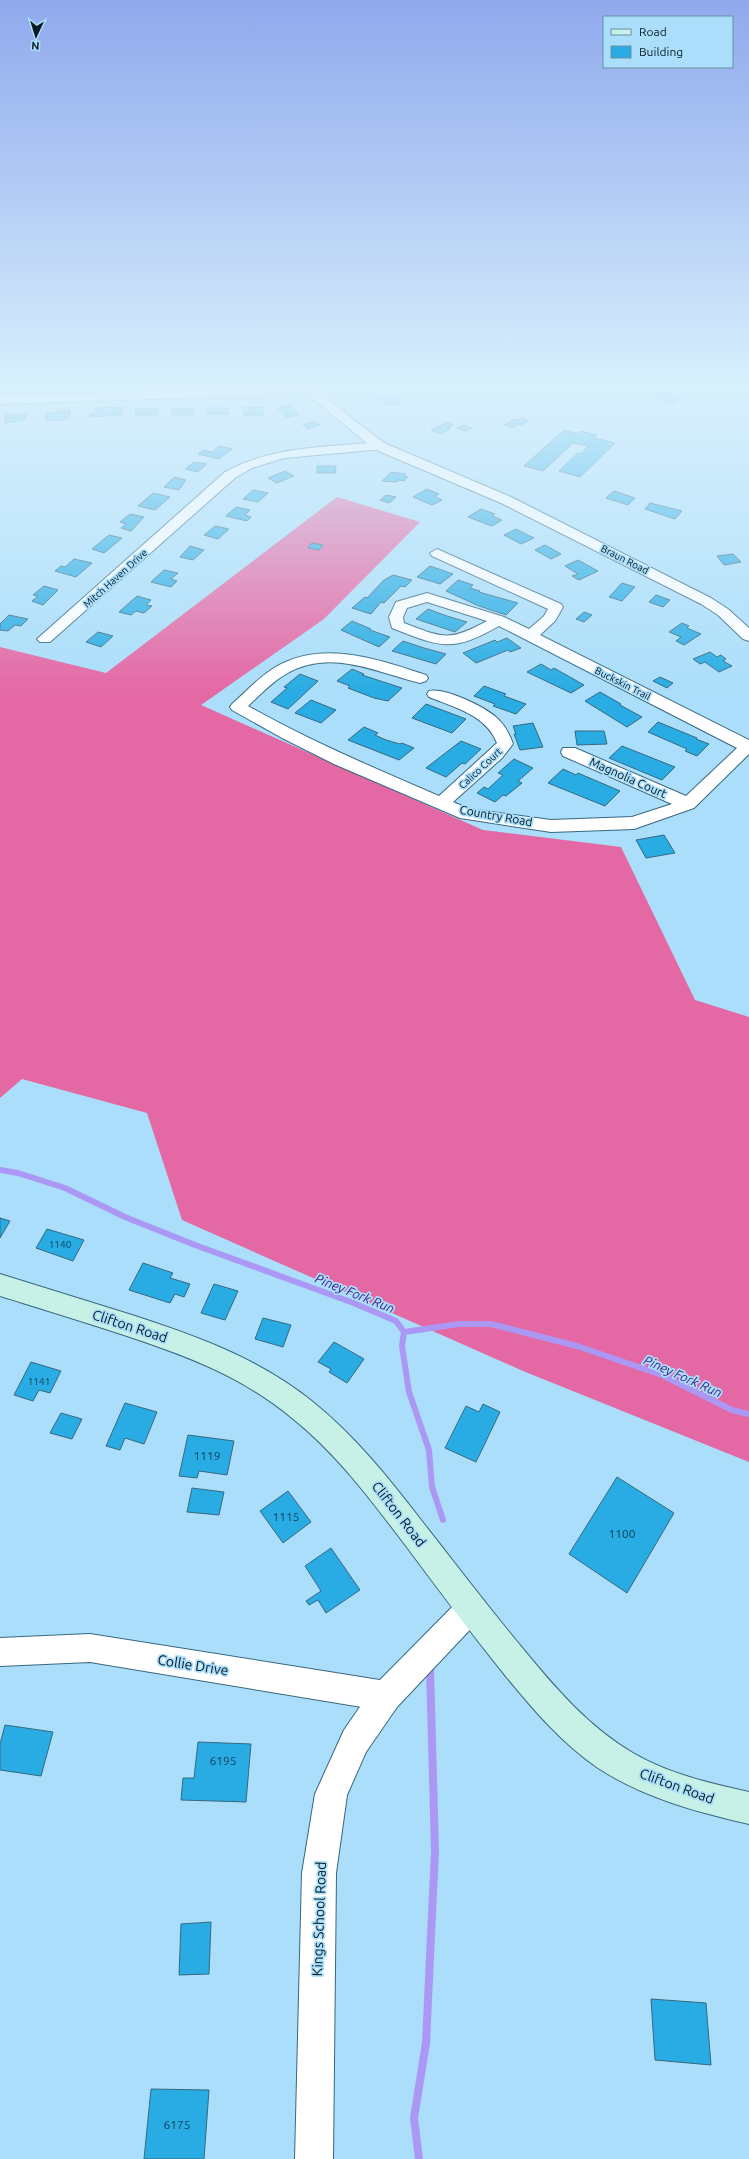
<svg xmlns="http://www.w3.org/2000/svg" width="749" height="2159" font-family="Ubuntu,sans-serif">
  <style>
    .forest { fill: #e468a4 }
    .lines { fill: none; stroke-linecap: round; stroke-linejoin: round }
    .stream-far1 { stroke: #ab98f5; stroke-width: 6 }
    .stream { stroke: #ab98f5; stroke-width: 8 }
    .building { fill: #29ace3; stroke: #376880 }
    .minor-casing { stroke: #386881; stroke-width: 2 }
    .tertiary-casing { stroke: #386881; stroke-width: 2 }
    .secondary-casing { stroke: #386881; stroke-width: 2 }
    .minor { fill: #fff; fill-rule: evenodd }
    .tertiary { fill: #fff; fill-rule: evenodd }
    .secondary { fill: #c7f1e6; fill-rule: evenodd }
    .labels { text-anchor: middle; stroke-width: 3.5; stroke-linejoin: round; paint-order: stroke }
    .far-street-label { font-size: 10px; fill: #051923; stroke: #abdefa }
    .number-label { font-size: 10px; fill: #0e3e53 }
    .street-label { font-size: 12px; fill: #051923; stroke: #abdefa }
    .near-number-label { font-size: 12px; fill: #0e3e53 }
    .water-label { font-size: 13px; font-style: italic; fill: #3f1a80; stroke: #abdefa }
    .near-street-label { font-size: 14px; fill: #051923; stroke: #abdefa }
  </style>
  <rect width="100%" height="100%" fill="#abdefa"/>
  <path class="forest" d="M 337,497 L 420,522 L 324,619 L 201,705 L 483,830 L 621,847 L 695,1000 L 749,1017 L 749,1462 L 523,1371 L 182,1220 L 147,1113 L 22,1079 L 0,1098 L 0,647 L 106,673 Z"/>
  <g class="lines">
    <path class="stream-far1" d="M 0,1170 L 18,1173 L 65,1188 L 125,1217 L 195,1245 L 351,1302 L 396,1321 L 404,1332 L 459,1324 L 491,1324 L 577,1346 L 662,1375 L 732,1410 L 749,1414
      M 404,1332 L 402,1346 L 409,1392 L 429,1450 L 432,1487 L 443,1520"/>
    <path class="stream" d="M 419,2159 L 414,2118 L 426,2043 L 435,1851 L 430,1668"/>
  </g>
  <path class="building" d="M 655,389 L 665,392 L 662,394 L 666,395 L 670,392 L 676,394 L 673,397 L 679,399 L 672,404 L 655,399 L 657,398 L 648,395 Z
    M 389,395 L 402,403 L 390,406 L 377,398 Z
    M 290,405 L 299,415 L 286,417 L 277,408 Z
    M 123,407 L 122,415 L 90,417 L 90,414 L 96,414 L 96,408 Z
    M 243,407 L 263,407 L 263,415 L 244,416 Z
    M 194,408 L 194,415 L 172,415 L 172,409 Z
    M 208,408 L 228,408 L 228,414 L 207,414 Z
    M 136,409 L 159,409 L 158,415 L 135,416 Z
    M 59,410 L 70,410 L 69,418 L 65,418 L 64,420 L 47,421 L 47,418 L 45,419 L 46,413 L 59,412 Z
    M 26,414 L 25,420 L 4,423 L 6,415 Z
    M 521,418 L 528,420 L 522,426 L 519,424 L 513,428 L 504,425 L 513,419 L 518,420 Z
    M 314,421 L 320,425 L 308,429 L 303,425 Z
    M 447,422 L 453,425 L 447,428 L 450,429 L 440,434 L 431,430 Z
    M 463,425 L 472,428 L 466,431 L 457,428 Z
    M 564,430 L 577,434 L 580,431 L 597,435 L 594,438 L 615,443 L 580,477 L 559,471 L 578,453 L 581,454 L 588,446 L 573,443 L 543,471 L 524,466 Z
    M 219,446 L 232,449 L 219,459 L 198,454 L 203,450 L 212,452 Z
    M 194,462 L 207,464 L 198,472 L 185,469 Z
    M 317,466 L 336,466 L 335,473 L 317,473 Z
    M 285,471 L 294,476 L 277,483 L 268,478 Z
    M 391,472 L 406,474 L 404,476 L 408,477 L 404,481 L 400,480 L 397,482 L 382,481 Z
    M 174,477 L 186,480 L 179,490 L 164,487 Z
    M 427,489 L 439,494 L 434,496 L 442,500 L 432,505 L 413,497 Z
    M 253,490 L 268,493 L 258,502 L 243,499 Z
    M 614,491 L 635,498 L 628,505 L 606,498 Z
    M 153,493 L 170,497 L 155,510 L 138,506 Z
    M 386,495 L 396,497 L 389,503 L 380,500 Z
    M 650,503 L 682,511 L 675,519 L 645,509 Z
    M 236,507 L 250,510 L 245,515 L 251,517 L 247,521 L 226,516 Z
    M 481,509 L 495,514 L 492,516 L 502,520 L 492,526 L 468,517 Z
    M 130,514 L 144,517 L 131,531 L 121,528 L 126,524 L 120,522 Z
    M 215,526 L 229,529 L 218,539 L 204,535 Z
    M 516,529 L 534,538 L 521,544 L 504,535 Z
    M 109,535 L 122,538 L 104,553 L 92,549 Z
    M 312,543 L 323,545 L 319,550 L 308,548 Z
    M 545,545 L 561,554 L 551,559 L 535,550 Z
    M 190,546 L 204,550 L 193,560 L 180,557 Z
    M 733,554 L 741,562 L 724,565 L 717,556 Z
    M 74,559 L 92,563 L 76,577 L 55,571 L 61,566 L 65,567 Z
    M 578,560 L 598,571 L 579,580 L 572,576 L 578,574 L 565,566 Z
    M 430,566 L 453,574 L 440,584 L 417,577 Z
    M 164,570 L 178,573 L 171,579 L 177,581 L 171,587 L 151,582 Z
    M 393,575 L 412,580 L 405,587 L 401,586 L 384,603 L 381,602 L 371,614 L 352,608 L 365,597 L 367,598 L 384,580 Z
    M 458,580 L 473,585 L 470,588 L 480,591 L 479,592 L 518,603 L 506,615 L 479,606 L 446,591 Z
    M 622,583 L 635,587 L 622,601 L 609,597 Z
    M 44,586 L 58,590 L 43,605 L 32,601 L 38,596 L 33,595 Z
    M 656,595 L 670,600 L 663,607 L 649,602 Z
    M 137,596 L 151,600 L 146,605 L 152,606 L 144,613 L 136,611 L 131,615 L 119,612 Z
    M 428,609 L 447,616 L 467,622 L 455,632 L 416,619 Z
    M 584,612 L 592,615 L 584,622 L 576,619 Z
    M 9,615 L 28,619 L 21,626 L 15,625 L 8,631 L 0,630 L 0,624 Z
    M 352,621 L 371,629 L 370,630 L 390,637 L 379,647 L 341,630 Z
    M 682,623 L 689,626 L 687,628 L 701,634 L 684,645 L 676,641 L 681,637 L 669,632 Z
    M 98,632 L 113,636 L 101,647 L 86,642 Z
    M 507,638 L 521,648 L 510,652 L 508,650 L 476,663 L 463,653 L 495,640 L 497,642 Z
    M 403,641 L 424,648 L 446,654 L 436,664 L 392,651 Z
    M 710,652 L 717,657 L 721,655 L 726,659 L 723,661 L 732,666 L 719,672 L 705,662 L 700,664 L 693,659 Z
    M 541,664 L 551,670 L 554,668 L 584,685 L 571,693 L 527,672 Z
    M 352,669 L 364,674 L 362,675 L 402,688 L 388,701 L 374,698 L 348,688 L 350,686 L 337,681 Z
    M 300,674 L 318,681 L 288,709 L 271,702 L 287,688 L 284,687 Z
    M 660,677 L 673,683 L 667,688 L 653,681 Z
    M 484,686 L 506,694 L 504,696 L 526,704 L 516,714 L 493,706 L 495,704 L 474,696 Z
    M 600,692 L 621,704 L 620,705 L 642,717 L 627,727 L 585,701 Z
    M 311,700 L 336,710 L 321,723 L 295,713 Z
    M 426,704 L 466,719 L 452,733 L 412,718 Z
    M 658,722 L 697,738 L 696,739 L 709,744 L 697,756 L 685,751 L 687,749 L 648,732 Z
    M 533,723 L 543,747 L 520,750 L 514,734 L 516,734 L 513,726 Z
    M 364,727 L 378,733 L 375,735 L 386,740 L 400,744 L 402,743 L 414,748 L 399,760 L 348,740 Z
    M 575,731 L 604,731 L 607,744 L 577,745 Z
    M 461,741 L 481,749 L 465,764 L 462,763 L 446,777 L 426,768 Z
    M 622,746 L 675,767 L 662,780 L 609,758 Z
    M 514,759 L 533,768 L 518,781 L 522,783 L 506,796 L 503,795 L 495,802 L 477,793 L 484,787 L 488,789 L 503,775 L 498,773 Z
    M 563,769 L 576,775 L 578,773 L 620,791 L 605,806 L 548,783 Z
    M 664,835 L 675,853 L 646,858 L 636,840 Z
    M 0,1218 L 10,1221 L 0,1238 Z
    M 47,1229 L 84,1240 L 73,1261 L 36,1248 Z
    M 143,1263 L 173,1273 L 170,1278 L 190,1284 L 184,1297 L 175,1294 L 170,1303 L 129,1290 Z
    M 214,1284 L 238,1291 L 225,1320 L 201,1313 Z
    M 263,1318 L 291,1325 L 283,1347 L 255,1339 Z
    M 334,1342 L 364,1359 L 347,1383 L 329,1372 L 331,1369 L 318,1362 Z
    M 31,1362 L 61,1371 L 50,1393 L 39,1390 L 33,1401 L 14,1395 Z
    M 125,1403 L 157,1412 L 144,1444 L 125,1438 L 120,1450 L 106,1446 Z
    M 483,1404 L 500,1412 L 476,1462 L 445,1448 L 466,1406 L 479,1412 Z
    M 61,1413 L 82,1419 L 72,1439 L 50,1433 Z
    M 188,1435 L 234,1441 L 227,1475 L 199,1471 L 197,1478 L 179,1476 Z
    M 617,1477 L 674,1513 L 627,1593 L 569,1554 Z
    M 192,1488 L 224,1492 L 219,1515 L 187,1512 Z
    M 288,1491 L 311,1522 L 283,1543 L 260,1511 Z
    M 331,1548 L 360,1590 L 326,1613 L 318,1600 L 309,1605 L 306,1601 L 321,1591 L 305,1566 Z
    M 5,1725 L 53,1732 L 41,1776 L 0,1770 L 0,1744 Z
    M 198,1742 L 251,1744 L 246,1802 L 181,1800 L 183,1778 L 194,1778 Z
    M 211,1922 L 209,1974 L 179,1975 L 181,1924 Z
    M 651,1999 L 706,2003 L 711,2065 L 655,2060 Z
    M 151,2089 L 209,2090 L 204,2159 L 144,2159 Z"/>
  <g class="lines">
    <defs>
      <path id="minor" d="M 379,442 L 385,446 L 383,449 L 284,458 L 252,468 L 235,478 L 50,642 L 40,642 L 37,639 L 225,472 C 276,445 324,448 379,442 Z
        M 437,549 L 561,604 L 563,607 L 555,621 L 540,635 L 749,740 L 749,754 L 694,808 L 634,829 L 551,832 L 460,818 L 334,764 L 282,738 L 232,710 L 230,707 L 232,704 C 246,692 259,677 274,668 C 322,639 377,659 426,675 L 428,678 L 426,681 L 420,683 C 375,672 330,648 286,674 C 272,682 260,695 248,706 C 310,741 374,768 439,796 L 497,743 C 486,715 456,708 429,697 L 427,694 L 429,691 C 445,687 488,708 499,720 C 506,727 510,735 513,744 L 502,758 L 453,802 L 469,809 L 551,820 L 632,817 L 672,804 L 563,756 L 561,752 L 563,748 L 575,748 L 686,796 L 737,748 L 499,626 C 452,653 440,647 392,628 L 389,617 L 396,602 L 427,593 L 504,617 L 529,629 L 544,616 L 548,609 L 432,556 L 430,553 ZM 427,602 L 487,621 C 449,642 443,638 404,623 L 403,617 L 407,608 Z
        M 90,1634 L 386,1681 L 396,1686 L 401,1696 L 396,1706 L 386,1711 L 90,1662 L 0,1666 L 0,1638 Z"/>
      <path id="tertiary" d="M 228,389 L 287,389 L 285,392 L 268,395 L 0,404 L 0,396 Z
        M 301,389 L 314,389 L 384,443 L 511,497 L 711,598 L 728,609 L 749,628 L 749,641 L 743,639 L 718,615 L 701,604 L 501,503 L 374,449 Z
        M 471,1593 L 481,1598 L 486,1608 L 481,1618 L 397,1707 L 366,1752 L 347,1795 L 336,1873 L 333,2159 L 295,2159 L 302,1873 L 315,1794 L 344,1730 L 375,1685 L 461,1598 Z"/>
      <path id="secondary" d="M 0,1274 C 45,1288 90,1302 135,1316 C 199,1337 260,1359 313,1402 C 355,1436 388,1477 421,1520 C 455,1563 488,1607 524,1650 C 556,1689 589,1727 633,1753 C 669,1774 709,1783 749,1792 L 749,1824 C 697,1812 644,1798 598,1768 C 561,1743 532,1708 504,1674 C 470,1632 438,1589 406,1546 C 371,1500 337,1454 292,1418 C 243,1377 187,1356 127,1336 C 85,1322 42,1309 0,1296 Z"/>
    </defs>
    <use href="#minor" class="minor-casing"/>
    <use href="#tertiary" class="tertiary-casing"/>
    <use href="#secondary" class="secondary-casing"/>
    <use href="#minor" class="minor"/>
    <use href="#tertiary" class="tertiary"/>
    <use href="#secondary" class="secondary"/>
  </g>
  <linearGradient id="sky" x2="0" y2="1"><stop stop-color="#8fa9ed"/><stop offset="0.56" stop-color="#d9f0fd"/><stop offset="1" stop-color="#d9f0fd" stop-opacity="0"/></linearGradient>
  <rect width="749" height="691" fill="url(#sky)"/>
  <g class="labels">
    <g class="far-street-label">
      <text transform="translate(625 559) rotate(27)" y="4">Braun Road</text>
      <text transform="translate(115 578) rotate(-42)" y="4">Mitch Haven Drive</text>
      <text transform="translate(623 683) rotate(27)" y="4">Buckskin Trail</text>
      <text transform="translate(480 768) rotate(-43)" y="4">Calico Court</text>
    </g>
    <g class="number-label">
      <text x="60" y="1248">1140</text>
      <text x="39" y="1385">1141</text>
    </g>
    <g class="street-label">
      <text transform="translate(628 778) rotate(24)" y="4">Magnolia Court</text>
      <text transform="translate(496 816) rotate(10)" y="4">Country Road</text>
    </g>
    <g class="near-number-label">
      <text x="207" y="1460">1119</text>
      <text x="286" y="1521">1115</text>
      <text x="622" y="1538">1100</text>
      <text x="223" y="1765">6195</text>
      <text x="177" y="2129">6175</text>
    </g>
    <g class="water-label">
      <text transform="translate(355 1293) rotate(22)" y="5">Piney Fork Run</text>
      <text transform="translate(683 1376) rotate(24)" y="5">Piney Fork Run</text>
    </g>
    <g class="near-street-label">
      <text transform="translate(130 1326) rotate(18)" y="5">Clifton Road</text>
      <text transform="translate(399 1514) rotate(52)" y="5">Clifton Road</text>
      <text transform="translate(193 1665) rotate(9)" y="5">Collie Drive</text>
      <text transform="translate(677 1786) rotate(20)" y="5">Clifton Road</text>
      <text transform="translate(319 1919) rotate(-88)" y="5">Kings School Road</text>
    </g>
  </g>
  <rect x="603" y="16" width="130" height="52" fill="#abdefa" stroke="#698fa4"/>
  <rect x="611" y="29" width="20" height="6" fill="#c7f1e6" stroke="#698fa4"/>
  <text x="639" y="36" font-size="12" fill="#051923">Road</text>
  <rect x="611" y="46" width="20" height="12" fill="#29ace3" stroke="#698fa4"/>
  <text x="639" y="56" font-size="12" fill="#051923">Building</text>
  <g transform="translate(36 36) rotate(184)" stroke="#abdefa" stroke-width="3" paint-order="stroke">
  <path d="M0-3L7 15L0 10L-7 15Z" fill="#051923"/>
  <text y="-6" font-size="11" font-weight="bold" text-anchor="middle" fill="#051923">N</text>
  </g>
</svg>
